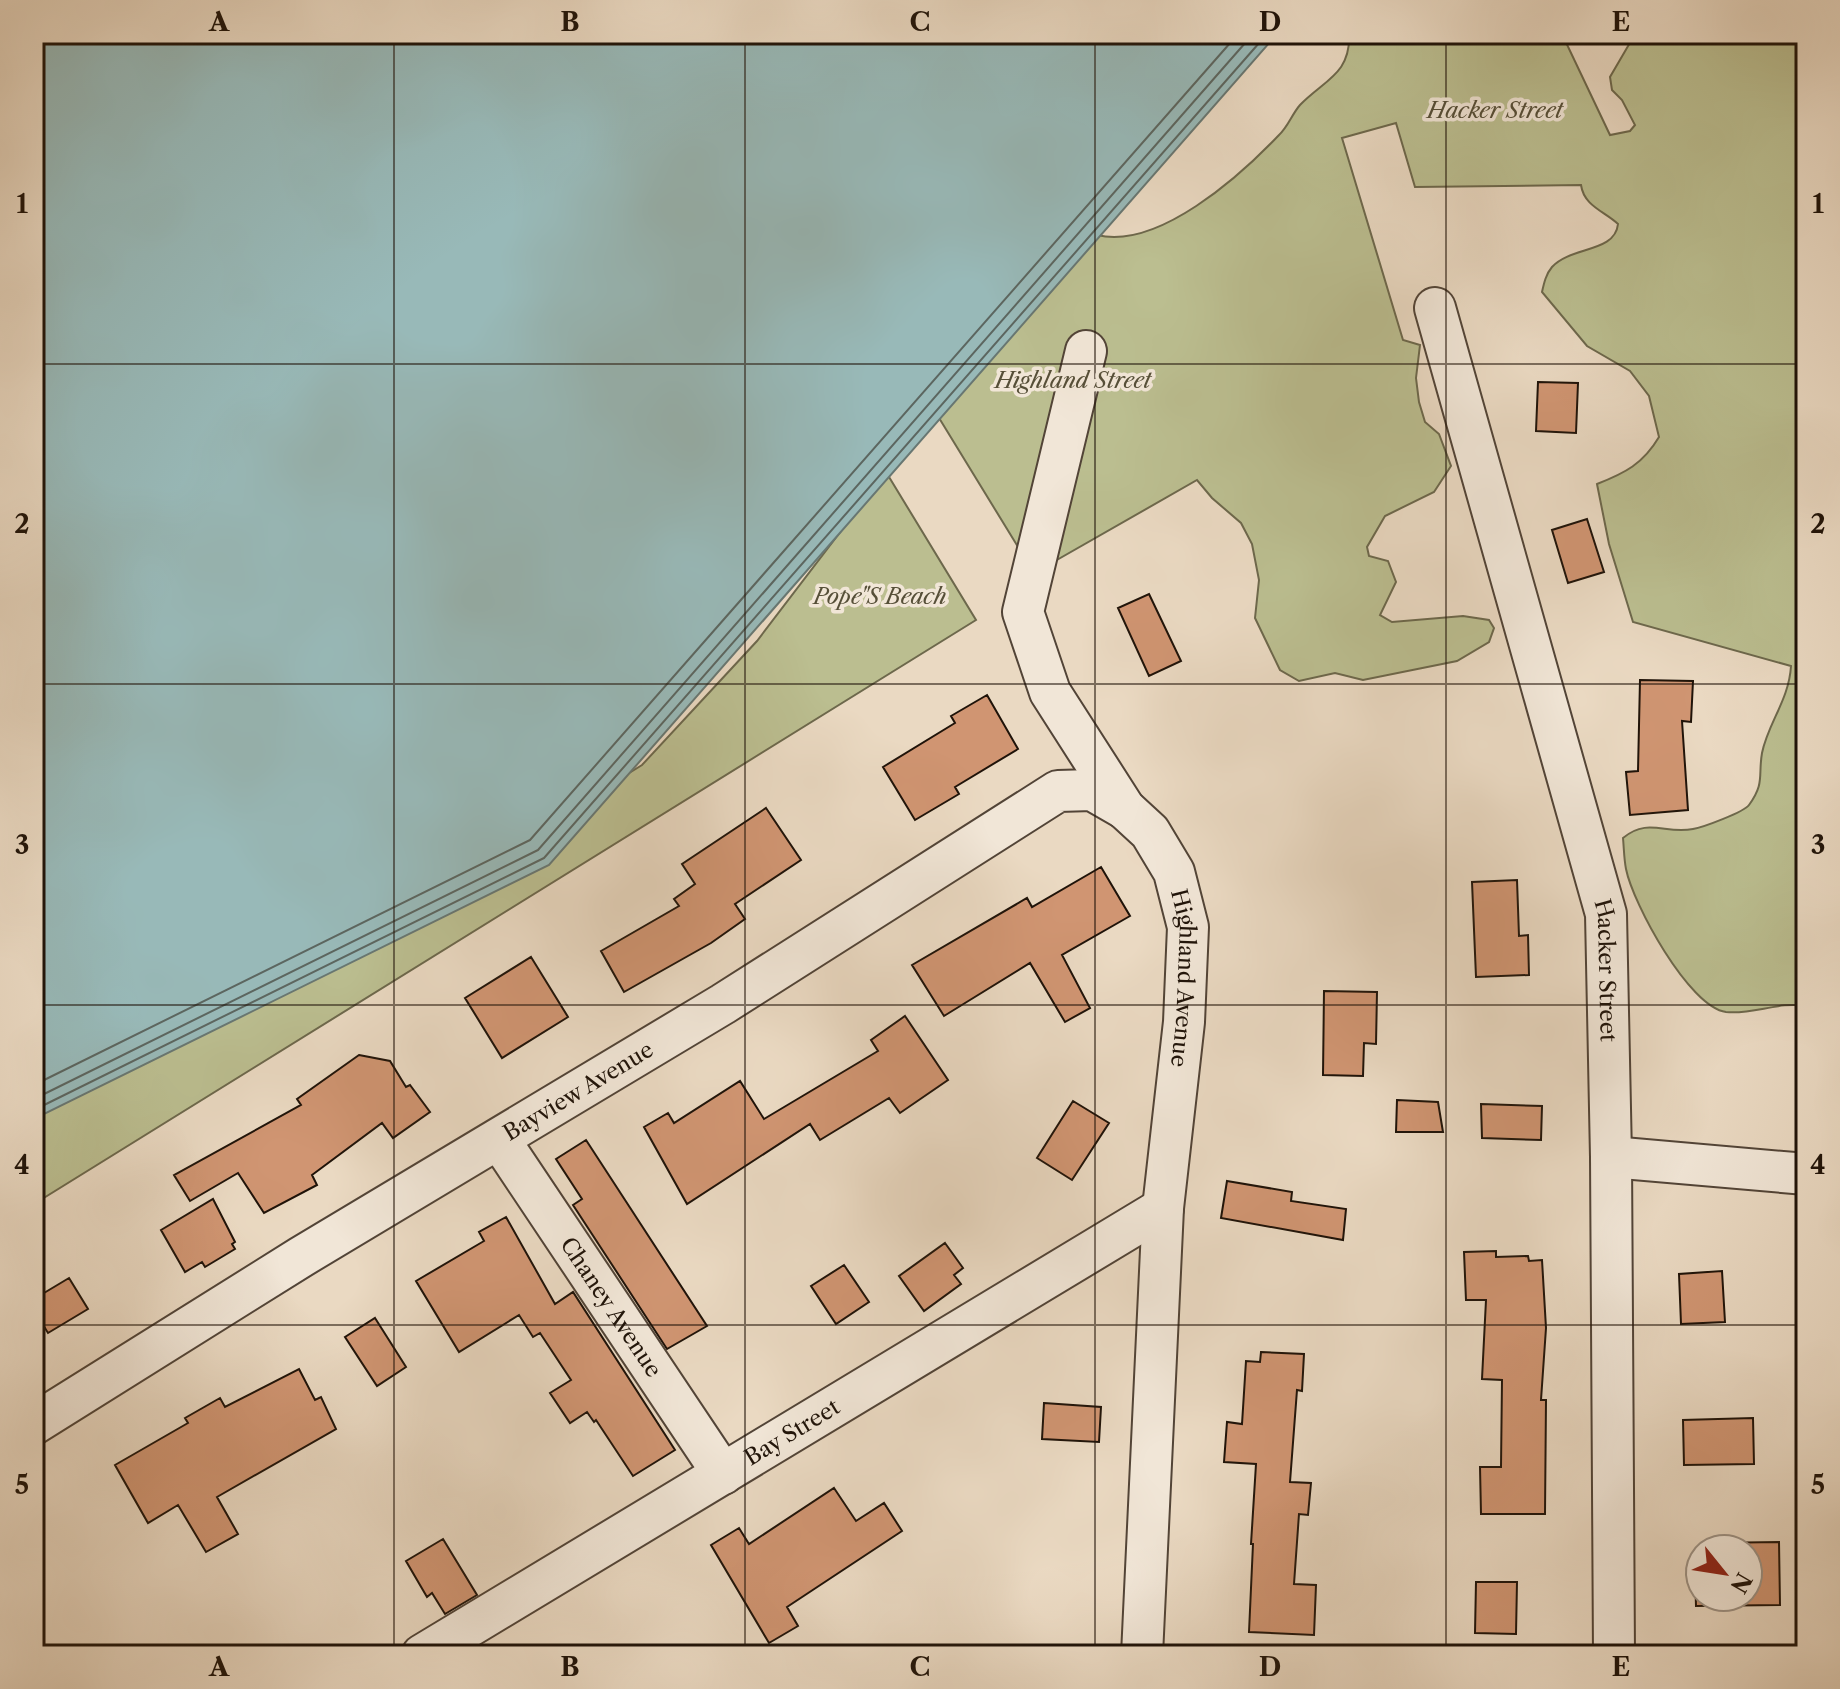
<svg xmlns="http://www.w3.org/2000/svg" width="1840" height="1689" font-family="'Libre Caslon Text',serif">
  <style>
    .green { fill: #bbbe90; stroke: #6d684c; stroke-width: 2 }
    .water { fill: #98b9b8; stroke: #687772; stroke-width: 2 }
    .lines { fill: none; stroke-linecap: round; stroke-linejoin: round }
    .shore { stroke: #5c6660; stroke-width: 2 }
    .building { fill: #d09572; stroke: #1f1309; stroke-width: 2 }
    .minor-casing { stroke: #524437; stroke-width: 44 }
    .minor { stroke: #f1e6d7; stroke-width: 40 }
    .grid { fill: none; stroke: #1f1309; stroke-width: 2; stroke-opacity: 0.55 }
    .labels { text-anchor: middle; stroke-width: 7; stroke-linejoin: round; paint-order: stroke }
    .park-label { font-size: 22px; font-style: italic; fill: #564f38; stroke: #f1e6d7 }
    .street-label { font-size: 22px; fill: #1f1309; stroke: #f1e6d7 }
    .neatline { fill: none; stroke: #1f1309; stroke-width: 3 }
    .grid-label { font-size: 26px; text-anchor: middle; font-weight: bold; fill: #1f1309 }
  </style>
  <rect width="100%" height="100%" fill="#ead9c2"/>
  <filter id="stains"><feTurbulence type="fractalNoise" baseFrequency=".0025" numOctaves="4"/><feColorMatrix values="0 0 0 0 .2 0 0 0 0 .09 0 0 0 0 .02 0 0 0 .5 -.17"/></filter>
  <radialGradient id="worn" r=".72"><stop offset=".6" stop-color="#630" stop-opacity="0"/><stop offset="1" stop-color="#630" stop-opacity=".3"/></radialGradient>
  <path class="green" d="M 1349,34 L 1562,34 L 1610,135 L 1630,131 L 1635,125 L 1622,100 L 1612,90 L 1610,77 L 1631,41 L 1631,34 L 1806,34 L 1806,1006 C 1779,1001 1753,1015 1726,1012 C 1689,1007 1633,904 1626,869 C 1624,859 1624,849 1623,838 C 1648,817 1666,835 1693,829 C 1704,827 1744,812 1749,805 C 1765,783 1758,776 1762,753 C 1768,723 1789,700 1791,666 L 1633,622 L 1609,544 L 1597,484 C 1625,473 1643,464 1659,437 L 1649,396 L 1630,371 L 1587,346 L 1542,292 C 1544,283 1546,274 1552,267 C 1571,246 1615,253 1618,224 C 1604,211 1584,206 1581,185 L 1415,187 L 1396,123 L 1342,138 L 1403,340 L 1420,345 L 1416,378 L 1419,402 L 1425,422 L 1439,434 L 1451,466 L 1434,492 L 1385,516 L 1367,547 L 1369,556 L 1388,561 L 1396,582 L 1380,615 L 1392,622 L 1463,616 L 1489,620 L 1494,628 L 1489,642 L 1457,661 L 1363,680 L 1335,673 L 1299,681 L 1280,670 L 1255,618 L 1259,580 L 1252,544 L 1241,523 L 1212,498 L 1197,480 L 1034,573 L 887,333 L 1097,235 C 1158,250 1240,176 1279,135 C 1288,127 1292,114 1300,105 C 1324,80 1351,74 1349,34 Z
    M 886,472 L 976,620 L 34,1204 L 34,1070 L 138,1066 L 233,1018 L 642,765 L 757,641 Z"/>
  <path class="water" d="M 34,34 L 1277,34 L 549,865 L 34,1119 Z"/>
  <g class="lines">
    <path class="shore" d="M 34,1085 L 530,840 L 1238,34
      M 34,1099 L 538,850 L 1253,34
      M 34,1110 L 544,858 L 1267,34"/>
  </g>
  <path class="building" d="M 1538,382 L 1578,383 L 1576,433 L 1536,431 Z
    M 1587,519 L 1604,572 L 1568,583 L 1552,530 Z
    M 1149,594 L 1181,661 L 1149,676 L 1118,608 Z
    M 1640,680 L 1693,681 L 1691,722 L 1682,721 L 1688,810 L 1630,815 L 1626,772 L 1638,771 Z
    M 987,695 L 1018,749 L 955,787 L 959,794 L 915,820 L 883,767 L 955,723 L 951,716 Z
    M 766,808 L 801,860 L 735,904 L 745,919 L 711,943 L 624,992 L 601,951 L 679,906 L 674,899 L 695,884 L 682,864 Z
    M 1101,867 L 1130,916 L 1062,955 L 1090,1008 L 1065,1022 L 1030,963 L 944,1016 L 912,965 L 1027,898 L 1032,907 Z
    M 1517,880 L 1519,936 L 1528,935 L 1529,975 L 1476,977 L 1472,882 Z
    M 531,957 L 568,1017 L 502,1058 L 465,998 Z
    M 1324,991 L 1377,992 L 1376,1044 L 1364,1043 L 1363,1076 L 1323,1075 Z
    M 905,1016 L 948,1080 L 900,1113 L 889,1098 L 820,1140 L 810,1124 L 687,1204 L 644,1127 L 668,1113 L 674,1123 L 740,1081 L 764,1119 L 878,1051 L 871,1040 Z
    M 359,1055 L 390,1061 L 406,1087 L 410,1085 L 430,1112 L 393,1138 L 382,1123 L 312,1175 L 317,1185 L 264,1213 L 238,1173 L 190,1201 L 174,1175 L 301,1105 L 297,1099 Z
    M 1397,1100 L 1438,1102 L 1443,1132 L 1396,1132 Z
    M 1073,1101 L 1109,1123 L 1072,1180 L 1037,1158 Z
    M 1481,1104 L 1542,1106 L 1541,1140 L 1482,1138 Z
    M 586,1140 L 707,1326 L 667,1349 L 573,1205 L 582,1199 L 556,1159 Z
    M 1227,1181 L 1292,1192 L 1291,1201 L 1346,1209 L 1343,1240 L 1221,1218 Z
    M 213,1199 L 235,1242 L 232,1244 L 235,1249 L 205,1267 L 202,1262 L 185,1272 L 161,1230 Z
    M 506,1217 L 555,1304 L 573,1292 L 675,1450 L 633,1476 L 596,1420 L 594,1422 L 587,1412 L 570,1423 L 550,1393 L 571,1380 L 540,1333 L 533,1337 L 519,1315 L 459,1352 L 416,1281 L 484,1241 L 479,1232 Z
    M 945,1243 L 963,1268 L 954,1275 L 961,1284 L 924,1311 L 899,1276 Z
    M 1496,1251 L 1496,1257 L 1528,1256 L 1529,1261 L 1542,1260 L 1546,1328 L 1541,1400 L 1546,1400 L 1545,1514 L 1481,1514 L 1480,1467 L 1501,1467 L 1502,1380 L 1482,1379 L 1486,1300 L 1466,1300 L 1464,1252 Z
    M 844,1265 L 869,1302 L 836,1324 L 811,1286 Z
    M 1722,1271 L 1725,1322 L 1681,1324 L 1679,1274 Z
    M 69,1278 L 88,1309 L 48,1333 L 34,1310 L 34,1299 Z
    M 375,1318 L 406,1367 L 377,1386 L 345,1337 Z
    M 1261,1352 L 1304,1354 L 1302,1391 L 1297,1390 L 1290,1482 L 1311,1483 L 1308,1515 L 1299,1514 L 1294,1584 L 1316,1585 L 1314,1635 L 1249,1632 L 1253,1544 L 1251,1544 L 1256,1464 L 1224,1462 L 1227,1422 L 1242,1424 L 1246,1361 L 1260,1362 Z
    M 299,1369 L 315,1400 L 321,1397 L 336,1429 L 217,1497 L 238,1534 L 206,1552 L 178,1505 L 148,1523 L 115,1465 L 188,1423 L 185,1418 L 220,1398 L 225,1407 Z
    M 1044,1403 L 1101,1407 L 1099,1442 L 1042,1439 Z
    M 1753,1418 L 1754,1464 L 1684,1465 L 1683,1420 Z
    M 834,1488 L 856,1521 L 884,1503 L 902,1531 L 787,1607 L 798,1626 L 769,1643 L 711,1545 L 739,1528 L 749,1544 Z
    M 443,1539 L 477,1595 L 445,1614 L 432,1593 L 427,1597 L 406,1561 Z
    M 1779,1542 L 1780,1605 L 1696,1606 L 1695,1571 L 1700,1571 L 1700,1597 L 1748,1597 L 1748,1549 L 1709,1549 L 1709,1543 Z
    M 1476,1582 L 1517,1582 L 1516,1634 L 1475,1633 Z"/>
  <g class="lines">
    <defs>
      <g id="minor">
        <path id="s1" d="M 1435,308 L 1606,914 L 1611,1157 L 1614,1655"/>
        <path id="s2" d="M 1086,351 L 1023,612 L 1050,692 L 1125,809 L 1150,832 L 1174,872 L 1188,927 L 1184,1022 L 1163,1208 L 1142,1655"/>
        <path id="s3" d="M 499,1139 L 723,1474"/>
        <path d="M 1611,1157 L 1806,1174"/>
        <path id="s4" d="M 34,1424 L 301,1257 L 723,1004 L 1058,791 L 1092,790 L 1125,809"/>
        <path id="s5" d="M 422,1655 L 1163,1208"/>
      </g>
    </defs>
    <use href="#minor" class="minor-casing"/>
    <use href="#minor" class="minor"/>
  </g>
  <path class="grid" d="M 394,34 L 394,1655M 745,34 L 745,1655M 1095,34 L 1095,1655M 1446,34 L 1446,1655M 34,364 L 1806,364M 34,684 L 1806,684M 34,1005 L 1806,1005M 34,1325 L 1806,1325"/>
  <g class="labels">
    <g class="park-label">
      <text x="1495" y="118">Hacker Street</text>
      <text x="1073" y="388">Highland Street</text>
      <text x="880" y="604">Pope"S Beach</text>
    </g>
    <g class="street-label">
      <text dy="8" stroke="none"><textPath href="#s1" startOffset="686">Hacker Street</textPath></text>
      <text dy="8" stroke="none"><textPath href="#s2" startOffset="680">Highland Avenue</textPath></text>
      <text dy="8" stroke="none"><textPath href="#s4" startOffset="638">Bayview Avenue</textPath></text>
      <text dy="8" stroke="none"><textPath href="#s3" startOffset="202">Chaney Avenue</textPath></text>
      <text dy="8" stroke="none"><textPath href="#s5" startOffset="432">Bay Street</textPath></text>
    </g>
  </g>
  <rect width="1840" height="1689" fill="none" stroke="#ead9c2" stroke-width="88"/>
  <g transform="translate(1724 1573) rotate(120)"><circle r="38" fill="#f1e6d7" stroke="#9d9285" stroke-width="2"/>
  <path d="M0-6L14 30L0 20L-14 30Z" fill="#8f2418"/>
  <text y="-12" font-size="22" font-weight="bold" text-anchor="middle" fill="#1f1309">N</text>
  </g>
  <rect x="44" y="44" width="1752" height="1601" class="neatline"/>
  <g class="grid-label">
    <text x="219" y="31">A</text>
    <text x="570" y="31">B</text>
    <text x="920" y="31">C</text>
    <text x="1270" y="31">D</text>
    <text x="1621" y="31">E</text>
    <text x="22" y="213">1</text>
    <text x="1818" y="213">1</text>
    <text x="22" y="533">2</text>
    <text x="1818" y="533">2</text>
    <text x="22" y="854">3</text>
    <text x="1818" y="854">3</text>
    <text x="22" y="1174">4</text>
    <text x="1818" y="1174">4</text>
    <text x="22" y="1494">5</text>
    <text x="1818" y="1494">5</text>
    <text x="219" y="1676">A</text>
    <text x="570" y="1676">B</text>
    <text x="920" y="1676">C</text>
    <text x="1270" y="1676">D</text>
    <text x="1621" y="1676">E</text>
  </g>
  <rect width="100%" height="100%" filter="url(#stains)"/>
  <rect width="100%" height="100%" fill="url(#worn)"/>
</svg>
